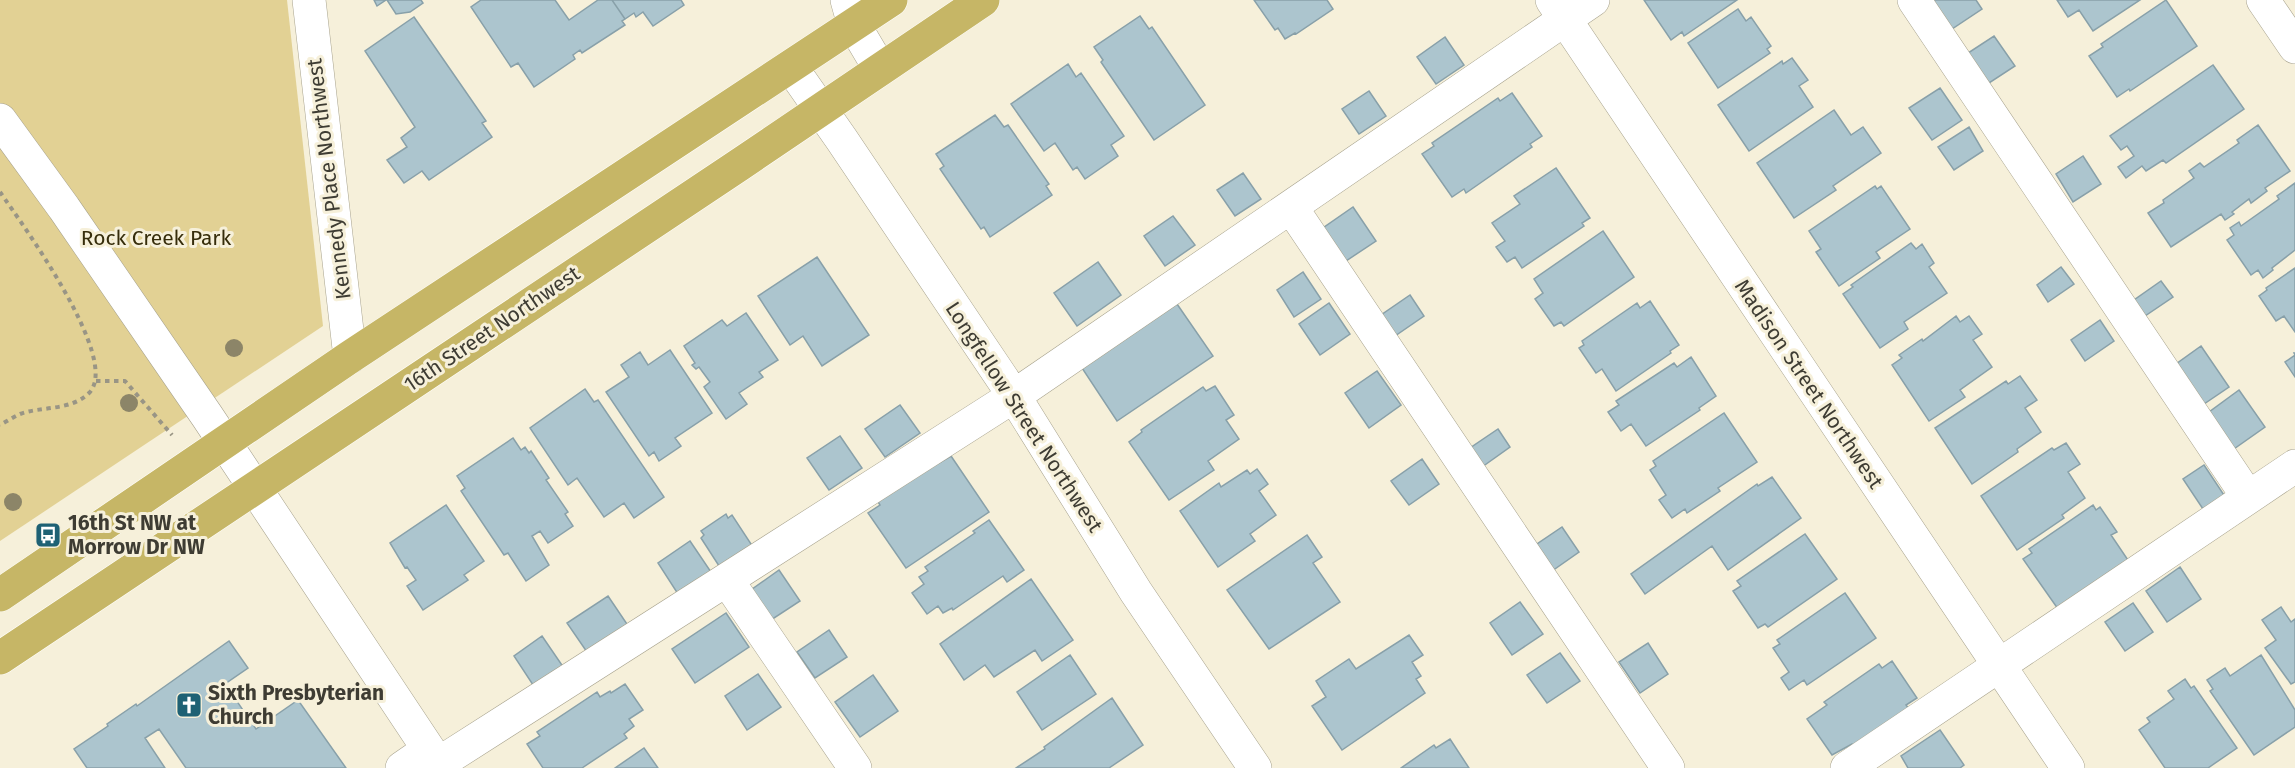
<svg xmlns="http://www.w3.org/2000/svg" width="2295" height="768" font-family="'Fira Sans',sans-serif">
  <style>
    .green { fill: #e2d194 }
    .building { fill: #acc5ce; stroke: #88a0a9; stroke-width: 1.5 }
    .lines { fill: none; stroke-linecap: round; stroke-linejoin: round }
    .minor-casing { stroke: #a8a38e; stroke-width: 34 }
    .major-casing { stroke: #fff; stroke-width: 34 }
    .path { stroke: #999585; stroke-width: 4; stroke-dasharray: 4.5 4.5; stroke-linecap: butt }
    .minor { stroke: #fff; stroke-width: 33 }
    .major { stroke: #c6b666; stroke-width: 33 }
    .tree { fill: #8c8568 }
    .labels { text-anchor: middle; stroke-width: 6; stroke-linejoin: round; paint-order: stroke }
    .street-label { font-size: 21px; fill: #3e3c33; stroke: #f6f0da }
    .park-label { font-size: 21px; fill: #362d0b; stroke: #f6f0da }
    .poi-label { font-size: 21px; font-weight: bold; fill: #3e3c33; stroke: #f6f0da; text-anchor: start }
  </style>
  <rect width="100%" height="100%" fill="#f6f0da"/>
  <path class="green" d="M 0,0 L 287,0 L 323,326 L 0,541 Z"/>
  <path class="building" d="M 374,0 L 386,0 L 377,6 Z
    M 387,0 L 421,0 L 423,3 L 410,12 L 396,14 Z
    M 481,0 L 555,0 L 569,20 L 598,0 L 612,0 L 625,19 L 622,21 L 625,25 L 582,53 L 580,50 L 573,55 L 575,59 L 534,87 L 518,63 L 511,67 L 471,7 Z
    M 612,0 L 681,0 L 684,5 L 653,26 L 643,12 L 636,17 L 634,13 L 625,19 Z
    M 1254,0 L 1327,0 L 1333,9 L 1296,34 L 1295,33 L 1285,39 L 1278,28 L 1275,30 Z
    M 1644,0 L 1737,0 L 1684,36 L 1682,32 L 1671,40 Z
    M 1927,0 L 1976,0 L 1982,9 L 1949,31 Z
    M 2057,0 L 2140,0 L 2093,31 L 2079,10 L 2068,17 Z
    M 2166,0 L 2197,46 L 2130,91 L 2129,89 L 2117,97 L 2089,56 L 2103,47 L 2101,44 Z
    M 1738,9 L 1746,21 L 1751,17 L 1771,46 L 1767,49 L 1770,53 L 1718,88 L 1688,43 Z
    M 1140,16 L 1149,29 L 1152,27 L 1205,105 L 1154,140 L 1101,62 L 1103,60 L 1094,47 Z
    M 414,17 L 486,121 L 482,123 L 492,137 L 429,180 L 422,171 L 404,183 L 387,160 L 407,147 L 401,138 L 415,127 L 365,51 Z
    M 1994,36 L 2015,66 L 1986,85 L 1965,55 Z
    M 1445,37 L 1464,65 L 1436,84 L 1417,57 Z
    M 1792,58 L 1808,80 L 1799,86 L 1813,107 L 1749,151 L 1718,105 L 1782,61 L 1783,64 Z
    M 1068,64 L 1076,77 L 1081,73 L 1124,136 L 1111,145 L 1118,156 L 1085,179 L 1077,167 L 1073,170 L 1055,143 L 1044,151 L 1011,104 Z
    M 2213,65 L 2244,109 L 2166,163 L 2163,160 L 2146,171 L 2142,166 L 2126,178 L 2118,167 L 2134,156 L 2127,146 L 2121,150 L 2110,136 Z
    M 1940,88 L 1962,120 L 1932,140 L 1909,108 Z
    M 1369,91 L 1386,116 L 1359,134 L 1342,109 Z
    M 1512,93 L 1542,136 L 1530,144 L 1532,147 L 1466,193 L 1464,189 L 1452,197 L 1422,154 L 1434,146 L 1432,143 L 1498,98 L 1500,101 Z
    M 1834,110 L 1851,135 L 1863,127 L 1881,153 L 1833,186 L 1836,190 L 1794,218 L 1757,163 Z
    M 995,115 L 1004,127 L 1008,125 L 1049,184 L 1046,186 L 1052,195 L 990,237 L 984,227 L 981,229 L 940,169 L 944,166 L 936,154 Z
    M 2258,125 L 2290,171 L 2265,188 L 2267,191 L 2251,203 L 2249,199 L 2232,212 L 2234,214 L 2225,220 L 2221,214 L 2171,247 L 2148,213 L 2164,203 L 2163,200 L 2194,178 L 2189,171 L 2200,163 L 2204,167 L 2239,143 L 2237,140 Z
    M 1969,127 L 1983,151 L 1954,170 L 1938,147 Z
    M 2083,156 L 2101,184 L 2073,202 L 2056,174 Z
    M 1556,168 L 1590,218 L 1582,223 L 1584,226 L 1522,268 L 1515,257 L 1507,262 L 1496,247 L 1505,241 L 1492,223 L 1520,204 L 1514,196 Z
    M 1243,173 L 1261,199 L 1235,216 L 1217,190 Z
    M 2295,183 L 2295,250 L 2272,268 L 2273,270 L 2263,278 L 2258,270 L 2251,275 L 2227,240 L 2234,235 L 2230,228 L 2239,222 L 2241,226 L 2279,199 L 2277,196 Z
    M 1875,186 L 1877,189 L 1881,186 L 1910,229 L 1876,252 L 1880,258 L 1839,286 L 1816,252 L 1821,249 L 1809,231 Z
    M 1353,207 L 1376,241 L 1343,263 L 1320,230 Z
    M 1173,216 L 1195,245 L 1165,266 L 1144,236 Z
    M 1603,231 L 1634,277 L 1564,326 L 1561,322 L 1554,326 L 1535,299 L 1543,293 L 1534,279 Z
    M 1911,243 L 1916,249 L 1922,244 L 1934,263 L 1929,267 L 1947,293 L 1904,322 L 1908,329 L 1880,348 L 1843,294 L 1853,287 L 1851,285 Z
    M 817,257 L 869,335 L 822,366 L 803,336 L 790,345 L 758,296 Z
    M 1098,262 L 1121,295 L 1077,326 L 1054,293 Z
    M 2061,267 L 2074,284 L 2048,302 L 2037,285 Z
    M 2295,268 L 2295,332 L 2284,316 L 2276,321 L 2259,296 L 2267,290 L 2266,288 Z
    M 1303,272 L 1321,299 L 1294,317 L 1277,290 Z
    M 2161,281 L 2173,297 L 2145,316 L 2134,300 Z
    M 1410,295 L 1424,316 L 1395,336 L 1381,315 Z
    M 1650,301 L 1679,345 L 1670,351 L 1671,353 L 1616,391 L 1602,369 L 1596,373 L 1579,348 L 1584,345 L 1582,341 L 1637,303 L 1640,308 Z
    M 1329,303 L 1350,334 L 1320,355 L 1299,324 Z
    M 1177,304 L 1213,356 L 1117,421 L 1082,368 Z
    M 746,313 L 778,360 L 759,372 L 763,377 L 739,393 L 747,404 L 726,419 L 704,387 L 710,382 L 699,367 L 696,369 L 692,365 L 695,363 L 684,346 L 722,320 L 727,326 Z
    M 1956,316 L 1960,322 L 1969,316 L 1982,334 L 1973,340 L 1992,367 L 1960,390 L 1965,397 L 1929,421 L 1892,365 L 1902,358 L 1899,355 L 1922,339 L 1923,341 Z
    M 2100,320 L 2114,341 L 2085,361 L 2071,340 Z
    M 2201,346 L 2229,387 L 2204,404 L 2176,364 Z
    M 670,350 L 712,413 L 675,438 L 681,446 L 659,461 L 654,452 L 649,456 L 606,392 L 629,377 L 621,365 L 640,352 L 648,365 Z
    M 2294,353 L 2295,353 L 2295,377 L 2285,362 L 2295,355 Z
    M 1691,357 L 1716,396 L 1699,408 L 1700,410 L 1646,446 L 1631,424 L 1621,431 L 1608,412 L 1619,405 L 1616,401 L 1674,363 L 1677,367 Z
    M 1377,371 L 1401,405 L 1369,428 L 1345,393 Z
    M 2020,376 L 2037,400 L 2025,408 L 2041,432 L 2017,449 L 2018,452 L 1972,484 L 1935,428 L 2006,381 L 2008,384 Z
    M 1215,386 L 1234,415 L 1226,420 L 1239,439 L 1208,461 L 1214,470 L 1169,500 L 1129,442 L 1142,432 L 1141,430 L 1203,387 L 1206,391 Z
    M 585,389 L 594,402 L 598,400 L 664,497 L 634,518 L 624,503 L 604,517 L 577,478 L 568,485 L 530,428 Z
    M 2239,390 L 2265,427 L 2231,451 L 2205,415 Z
    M 900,405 L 920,433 L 885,457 L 865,429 Z
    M 1724,413 L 1757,462 L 1718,488 L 1720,491 L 1687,513 L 1685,509 L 1672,518 L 1659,500 L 1666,495 L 1650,470 L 1656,466 L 1653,461 Z
    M 1498,429 L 1510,447 L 1482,467 L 1470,448 Z
    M 840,436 L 862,468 L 829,490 L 807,458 Z
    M 513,438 L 521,450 L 525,447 L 529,453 L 531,451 L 549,478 L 546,480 L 568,512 L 565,514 L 573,526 L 548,543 L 540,531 L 532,536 L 549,565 L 526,581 L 508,553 L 504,555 L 461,491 L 465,488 L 457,476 Z
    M 2066,443 L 2080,464 L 2068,472 L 2085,498 L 2062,515 L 2064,518 L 2017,550 L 1981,496 L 2052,448 L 2054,450 Z
    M 951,456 L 989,512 L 906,568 L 868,513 L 880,505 L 877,500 L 937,460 L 939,463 Z
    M 1422,459 L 1439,484 L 1409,505 L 1391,481 Z
    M 2204,465 L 2224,495 L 2203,509 L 2183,479 Z
    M 1257,469 L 1268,484 L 1259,491 L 1276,515 L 1250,534 L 1255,541 L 1218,567 L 1180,511 L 1219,483 L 1221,487 L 1247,470 L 1250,474 Z
    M 1772,477 L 1801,518 L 1728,570 L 1712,546 L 1645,594 L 1631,574 L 1757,484 L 1758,486 Z
    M 446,505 L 484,561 L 464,575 L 468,580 L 423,610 L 407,586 L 416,580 L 407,567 L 405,568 L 390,543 Z
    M 2093,505 L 2096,510 L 2100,507 L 2117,532 L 2111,535 L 2130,563 L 2058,609 L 2023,559 L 2032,553 L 2029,549 Z
    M 726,514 L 728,518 L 732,515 L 753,547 L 721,569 L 701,538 L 704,535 L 701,531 Z
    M 989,520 L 1024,570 L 1007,582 L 1003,576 L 953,610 L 952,608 L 943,613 L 938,606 L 927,614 L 912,593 L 924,584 L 919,577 L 928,571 L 925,567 L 975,533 L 973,531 Z
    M 1562,527 L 1579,552 L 1552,571 L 1534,546 Z
    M 1805,534 L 1837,579 L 1768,627 L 1765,624 L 1758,628 L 1733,591 L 1741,586 L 1737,581 Z
    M 1307,535 L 1322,557 L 1313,563 L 1340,602 L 1269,649 L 1227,590 Z
    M 690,541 L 711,572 L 678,594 L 658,563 Z
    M 2180,567 L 2201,599 L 2167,622 L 2146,591 Z
    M 779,570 L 800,601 L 768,622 L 748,592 Z
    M 1031,579 L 1073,640 L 1042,661 L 1035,650 L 994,677 L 985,665 L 964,680 L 940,644 Z
    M 1845,593 L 1876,638 L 1807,685 L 1804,680 L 1789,690 L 1781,678 L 1789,672 L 1773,648 L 1780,644 L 1777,640 Z
    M 608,596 L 629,627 L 589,655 L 567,623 Z
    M 1520,602 L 1543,634 L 1512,655 L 1490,623 Z
    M 2133,603 L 2153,632 L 2125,651 L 2105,622 Z
    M 2281,607 L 2291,622 L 2295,619 L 2295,682 L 2291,684 L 2265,648 L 2276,640 L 2262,620 Z
    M 726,613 L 749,647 L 695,683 L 672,649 Z
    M 829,630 L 847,657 L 815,678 L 797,652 Z
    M 1409,635 L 1423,655 L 1412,662 L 1421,676 L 1416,679 L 1425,693 L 1342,750 L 1312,706 L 1326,697 L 1316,681 L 1349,659 L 1356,669 Z
    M 542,636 L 566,671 L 537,691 L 514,656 Z
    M 229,641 L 248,668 L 225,684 L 256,729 L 298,700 L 346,768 L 186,768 L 159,729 L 145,738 L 165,768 L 87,768 L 74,749 L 108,726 L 107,724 L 136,704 L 137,706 Z
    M 1648,643 L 1668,674 L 1640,693 L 1619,662 Z
    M 1560,653 L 1580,681 L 1547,703 L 1527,675 Z
    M 1070,655 L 1096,694 L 1042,730 L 1017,692 Z
    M 2261,655 L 2295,710 L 2295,727 L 2254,755 L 2210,691 L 2213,689 L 2207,680 L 2225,668 L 2230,676 Z
    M 1892,661 L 1917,698 L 1906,705 L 1910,710 L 1855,748 L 1852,744 L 1832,755 L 1807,719 L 1827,705 L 1824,702 L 1879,664 L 1882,668 Z
    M 758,674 L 781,707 L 747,730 L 725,696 Z
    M 873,675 L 898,711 L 860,737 L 835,702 Z
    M 2185,679 L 2191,688 L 2194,686 L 2237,748 L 2208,768 L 2165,768 L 2139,730 L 2150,722 L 2147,718 L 2174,699 L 2168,691 Z
    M 625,684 L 643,710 L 629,719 L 634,726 L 624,734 L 627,738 L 582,768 L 543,768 L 527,744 L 540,736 L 537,732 L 597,692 L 600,697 L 610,691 L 611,693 Z
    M 1112,698 L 1143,745 L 1109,768 L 1016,768 L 1045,749 L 1044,747 Z
    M 1940,730 L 1964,765 L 1960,768 L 1908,768 L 1901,756 Z
    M 1450,739 L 1469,768 L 1401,768 L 1434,745 L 1436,748 Z
    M 644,748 L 658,768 L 615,768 Z"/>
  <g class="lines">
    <defs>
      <path id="minor" d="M 309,0 L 350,357
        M 847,0 L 854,25 L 880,69
        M 1552,0 L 2068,768
        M 1914,0 L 2248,497
        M 2263,0 L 2295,47
        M 791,67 L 842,140 L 1014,396 L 1136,592 L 1255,768
        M 0,120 L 64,208 L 207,416 L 441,768
        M 1291,207 L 1668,768
        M 727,580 L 855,768
        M 438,764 L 1014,396 L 1593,0
        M 402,768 L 428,750
        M 1847,768 L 2295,466"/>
      <path id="major" d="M 0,595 L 350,357 L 891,0
        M 0,658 L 739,165 L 983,0"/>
    </defs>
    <use href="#minor" class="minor-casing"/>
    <use href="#major" class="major-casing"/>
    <path class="path" d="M 0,192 C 22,224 122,360 89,393 C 71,411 42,406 20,414 C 13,417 6,422 0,425
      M 96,381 L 125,381 L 172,435"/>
    <use href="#minor" class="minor"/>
    <use href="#major" class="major"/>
  </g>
  <g class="tree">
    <circle cx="234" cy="348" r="9"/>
    <circle cx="129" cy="403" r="9"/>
    <circle cx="13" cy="502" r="9"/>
  </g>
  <defs>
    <symbol id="bus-square" viewBox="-11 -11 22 22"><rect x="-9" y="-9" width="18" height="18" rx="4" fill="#1e6174" stroke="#f6f0da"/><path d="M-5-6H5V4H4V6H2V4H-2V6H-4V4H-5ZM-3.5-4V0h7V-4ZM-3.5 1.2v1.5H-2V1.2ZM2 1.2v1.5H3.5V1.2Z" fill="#fff"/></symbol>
    <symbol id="church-square" viewBox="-11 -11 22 22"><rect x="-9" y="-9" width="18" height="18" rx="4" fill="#1e6174" stroke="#f6f0da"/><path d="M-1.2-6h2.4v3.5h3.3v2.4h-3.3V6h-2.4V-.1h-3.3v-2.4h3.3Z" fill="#fff"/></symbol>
  </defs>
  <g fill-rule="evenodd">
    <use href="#bus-square" x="33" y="520" width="30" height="30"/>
    <use href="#church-square" x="174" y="690" width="30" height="30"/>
  </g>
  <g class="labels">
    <g class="street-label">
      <text transform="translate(329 179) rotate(-97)" y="7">Kennedy Place Northwest</text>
      <text transform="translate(492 329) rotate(-34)" y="7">16th Street Northwest</text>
      <text transform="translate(1809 384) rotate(56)" y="7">Madison Street Northwest</text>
      <text transform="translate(1024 417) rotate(57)" y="7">Longfellow Street Northwest</text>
    </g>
    <g class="park-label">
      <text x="156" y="245">Rock Creek Park</text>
    </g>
    <g class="poi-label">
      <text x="68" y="530">16th St NW at<tspan x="68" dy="24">Morrow Dr NW</tspan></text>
      <text x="208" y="700">Sixth Presbyterian<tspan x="208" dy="24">Church</tspan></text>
    </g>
  </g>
</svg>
